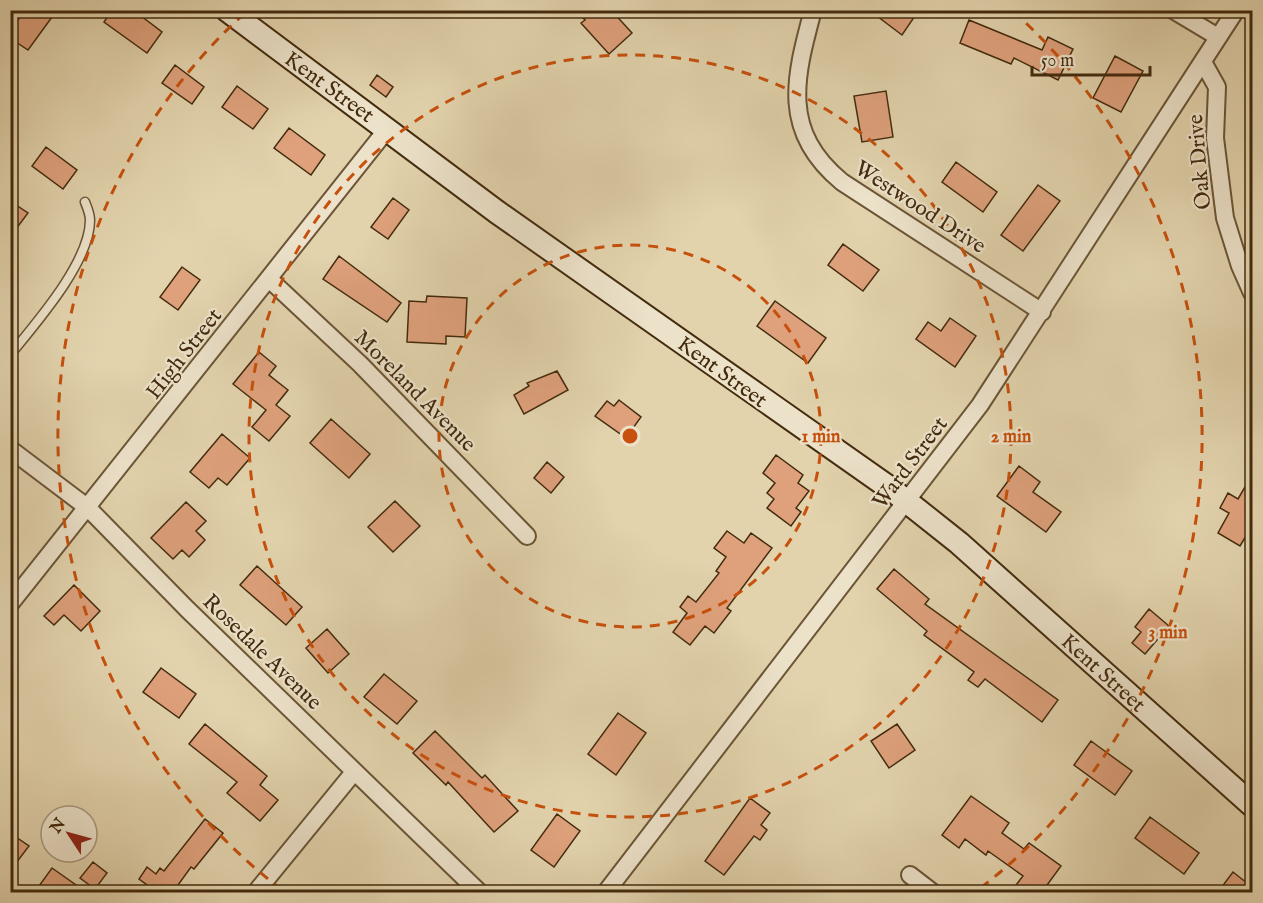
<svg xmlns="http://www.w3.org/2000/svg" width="1263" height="903" font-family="'IM FELL English',serif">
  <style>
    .building { fill: #dea17c; stroke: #432b0e; stroke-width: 1.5 }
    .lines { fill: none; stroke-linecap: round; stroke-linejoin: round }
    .lane-casing { stroke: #6b5536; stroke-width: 11 }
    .street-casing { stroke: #6b5536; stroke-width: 20 }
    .secondary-casing { stroke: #432b0e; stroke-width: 26 }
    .lane { stroke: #ece2ca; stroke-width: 8 }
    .street { stroke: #ece2ca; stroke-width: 16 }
    .secondary { stroke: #ece2ca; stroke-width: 22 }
    .ring { fill: none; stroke: #c7500c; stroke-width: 3; stroke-dasharray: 10 8 }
    .labels { text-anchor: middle; stroke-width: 4.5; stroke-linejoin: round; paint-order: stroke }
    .street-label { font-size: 22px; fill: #432b0e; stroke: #ece2ca }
    .centre { fill: #c7500c; stroke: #ece2ca; stroke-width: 3 }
    .ring-label { font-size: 18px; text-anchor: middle; font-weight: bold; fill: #c7500c; stroke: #ece2ca; stroke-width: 4.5; stroke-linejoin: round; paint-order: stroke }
  </style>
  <rect width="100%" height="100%" fill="#e2d3ad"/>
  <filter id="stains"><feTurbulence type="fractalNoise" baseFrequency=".00333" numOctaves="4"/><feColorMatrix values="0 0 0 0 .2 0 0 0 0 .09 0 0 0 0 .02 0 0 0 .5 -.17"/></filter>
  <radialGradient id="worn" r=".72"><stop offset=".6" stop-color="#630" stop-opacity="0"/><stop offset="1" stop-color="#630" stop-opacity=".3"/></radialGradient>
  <path class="building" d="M 25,10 L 44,10 L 52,17 L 28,50 L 10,38 L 10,31 Z
    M 112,10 L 133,10 L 162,32 L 147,53 L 104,22 Z
    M 576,10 L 611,10 L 632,33 L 609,54 L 581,23 L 585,20 Z
    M 869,10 L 919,10 L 902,35 Z
    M 969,20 L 1042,50 L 1048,37 L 1073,49 L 1058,80 L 1014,58 L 1011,64 L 960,43 Z
    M 1115,56 L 1143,71 L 1121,112 L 1093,98 Z
    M 175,65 L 204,87 L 192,104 L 162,83 Z
    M 377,75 L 393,87 L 386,97 L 370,85 Z
    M 237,86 L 268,109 L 253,129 L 222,107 Z
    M 886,91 L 893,137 L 862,142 L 854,96 Z
    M 289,128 L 325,155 L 311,175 L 274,148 Z
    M 46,147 L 77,170 L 63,189 L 32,166 Z
    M 956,162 L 997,192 L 983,212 L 942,182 Z
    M 1038,185 L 1060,201 L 1023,251 L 1001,235 Z
    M 393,198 L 409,210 L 388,239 L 371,227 Z
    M 10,201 L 28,213 L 10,237 Z
    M 843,244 L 879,270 L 863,291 L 828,265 Z
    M 339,256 L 401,303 L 387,322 L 323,279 Z
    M 182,267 L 200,280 L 178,310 L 160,297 Z
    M 427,296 L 467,298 L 465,337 L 446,336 L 446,344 L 407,342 L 409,301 L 426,302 Z
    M 775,301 L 826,338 L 808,363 L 757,326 Z
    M 950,318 L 976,336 L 955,367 L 916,339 L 928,322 L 941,331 Z
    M 259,352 L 276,366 L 269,375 L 288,390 L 276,405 L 290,416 L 269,441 L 252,427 L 266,410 L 233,384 Z
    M 557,371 L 568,390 L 524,414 L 514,395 L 529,386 L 527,383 Z
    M 619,400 L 641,417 L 626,438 L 595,416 L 607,401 L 614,406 Z
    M 331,419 L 370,454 L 349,478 L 310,443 Z
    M 222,434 L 250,458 L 227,485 L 218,478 L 209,488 L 190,472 Z
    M 776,455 L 803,475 L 798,483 L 809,491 L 796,508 L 801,512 L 791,526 L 767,508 L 774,499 L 767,493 L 775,483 L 763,473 Z
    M 547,462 L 564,477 L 551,493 L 534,478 Z
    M 1019,466 L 1040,482 L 1033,492 L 1061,512 L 1046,532 L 997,496 Z
    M 1252,475 L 1252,526 L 1240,546 L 1218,533 L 1229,513 L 1220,508 L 1228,493 L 1238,499 Z
    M 395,501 L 420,526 L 393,552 L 368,527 Z
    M 186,502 L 206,521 L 196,531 L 205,540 L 189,557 L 182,550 L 173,559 L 151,538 Z
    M 727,531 L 744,543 L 751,533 L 772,548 L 727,608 L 731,611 L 714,633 L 705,626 L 690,645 L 673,632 L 687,613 L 680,607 L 688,596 L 696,602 L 719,573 L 716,571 L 726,557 L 714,548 Z
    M 257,566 L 302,607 L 286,625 L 240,585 Z
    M 894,569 L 929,599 L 925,604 L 1058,700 L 1042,722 L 985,679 L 978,687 L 968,680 L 974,672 L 924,635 L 927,631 L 877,589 Z
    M 74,585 L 100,611 L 81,631 L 64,615 L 54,625 L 44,616 Z
    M 1149,609 L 1169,626 L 1145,654 L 1132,643 L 1141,632 L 1135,627 Z
    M 327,629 L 349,654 L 328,673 L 306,648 Z
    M 161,668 L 196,694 L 179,718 L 143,692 Z
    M 384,674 L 417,701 L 397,724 L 364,697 Z
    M 618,713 L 646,733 L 616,775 L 588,754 Z
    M 205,724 L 267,776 L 260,785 L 278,800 L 260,821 L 227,793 L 237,782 L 189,744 Z
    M 897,724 L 915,750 L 889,768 L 871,741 Z
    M 435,731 L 482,778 L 485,775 L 518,811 L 494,832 L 448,782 L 446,785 L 413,753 Z
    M 1091,741 L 1132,771 L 1115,795 L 1074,765 Z
    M 971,796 L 1009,823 L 1002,833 L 1024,849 L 1029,843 L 1061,866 L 1042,892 L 1026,892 L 1016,885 L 1023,876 L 988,851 L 986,855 L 965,839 L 959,848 L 942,835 Z
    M 750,798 L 770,813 L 761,825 L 767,830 L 760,840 L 754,836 L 724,875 L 705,861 Z
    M 557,814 L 580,831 L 554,867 L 531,850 Z
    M 1150,817 L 1199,853 L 1184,874 L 1135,838 Z
    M 205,819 L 223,833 L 194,869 L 191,867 L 173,892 L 142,892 L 147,885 L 139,879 L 147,867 L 156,874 L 160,868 L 164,871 Z
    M 10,833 L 29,846 L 10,871 Z
    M 93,862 L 107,873 L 95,889 L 80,878 Z
    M 52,868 L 76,885 L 71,892 L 48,892 L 39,886 Z
    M 1233,872 L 1252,887 L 1252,892 L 1218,892 Z"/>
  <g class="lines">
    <defs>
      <path id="lane" d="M 10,355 C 36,323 90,262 90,220 C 90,214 87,207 85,202"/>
      <path id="street" d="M 813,10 C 795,77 780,131 842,182 L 1042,312
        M 1173,10 L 1218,37
        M 1203,62 L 1217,87 L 1215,138 L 1225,218 L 1240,266 L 1252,293
        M 269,279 L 360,364 L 527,536
        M 10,449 L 88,508 L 187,609 L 479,892
        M 10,604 L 388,128
        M 910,875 L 932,892
        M 256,892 L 354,772
        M 606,892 L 980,405 L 1236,10"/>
      <path id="secondary" d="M 227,10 L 497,212 L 891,489 L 959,543 L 1252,805"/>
    </defs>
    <use href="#lane" class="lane-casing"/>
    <use href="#street" class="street-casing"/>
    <use href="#secondary" class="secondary-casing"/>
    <use href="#lane" class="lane"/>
    <use href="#street" class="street"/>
    <use href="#secondary" class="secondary"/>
  </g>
  <g class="ring">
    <circle cx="630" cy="436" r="191"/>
    <circle cx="630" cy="436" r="381"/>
    <path d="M282 890A572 572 0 0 1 247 11M1013 11A572 572 0 0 1 978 890"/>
  </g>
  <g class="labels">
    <g class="street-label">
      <text transform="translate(330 86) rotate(36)" y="8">Kent Street</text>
      <text transform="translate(1198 162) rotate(-95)" y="8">Oak Drive</text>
      <text transform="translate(921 206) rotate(33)" y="8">Westwood Drive</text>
      <text transform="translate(183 353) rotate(-52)" y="8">High Street</text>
      <text transform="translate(723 371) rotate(36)" y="8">Kent Street</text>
      <text transform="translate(416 390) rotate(45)" y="8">Moreland Avenue</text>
      <text transform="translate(909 462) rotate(-53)" y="8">Ward Street</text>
      <text transform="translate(263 651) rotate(44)" y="8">Rosedale Avenue</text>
      <text transform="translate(1104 672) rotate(42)" y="8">Kent Street</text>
    </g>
  </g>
  <circle cx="630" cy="436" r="9" class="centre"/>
  <g class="ring-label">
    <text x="821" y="442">1 min</text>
    <text x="1011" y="442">2 min</text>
    <text x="1168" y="638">3 min</text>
  </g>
  <rect width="1263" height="903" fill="none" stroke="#e2d3ad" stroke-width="36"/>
  <rect x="12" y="12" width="1239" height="879" fill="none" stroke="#432b0e" stroke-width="3"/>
  <rect x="18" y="18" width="1227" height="867" fill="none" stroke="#432b0e" stroke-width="1.5"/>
  <g transform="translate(69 834) rotate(306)"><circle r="28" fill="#ece2ca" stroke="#a8997f" stroke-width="1.5"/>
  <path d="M0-4.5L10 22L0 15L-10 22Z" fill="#8f2418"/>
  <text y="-9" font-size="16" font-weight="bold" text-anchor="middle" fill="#432b0e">N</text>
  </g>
  <path d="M1032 66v9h118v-9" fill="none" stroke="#432b0e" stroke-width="3"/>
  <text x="1041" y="66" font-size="18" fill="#432b0e" stroke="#ece2ca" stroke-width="4.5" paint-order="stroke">50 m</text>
  <rect width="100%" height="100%" filter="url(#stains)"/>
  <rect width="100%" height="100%" fill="url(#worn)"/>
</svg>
